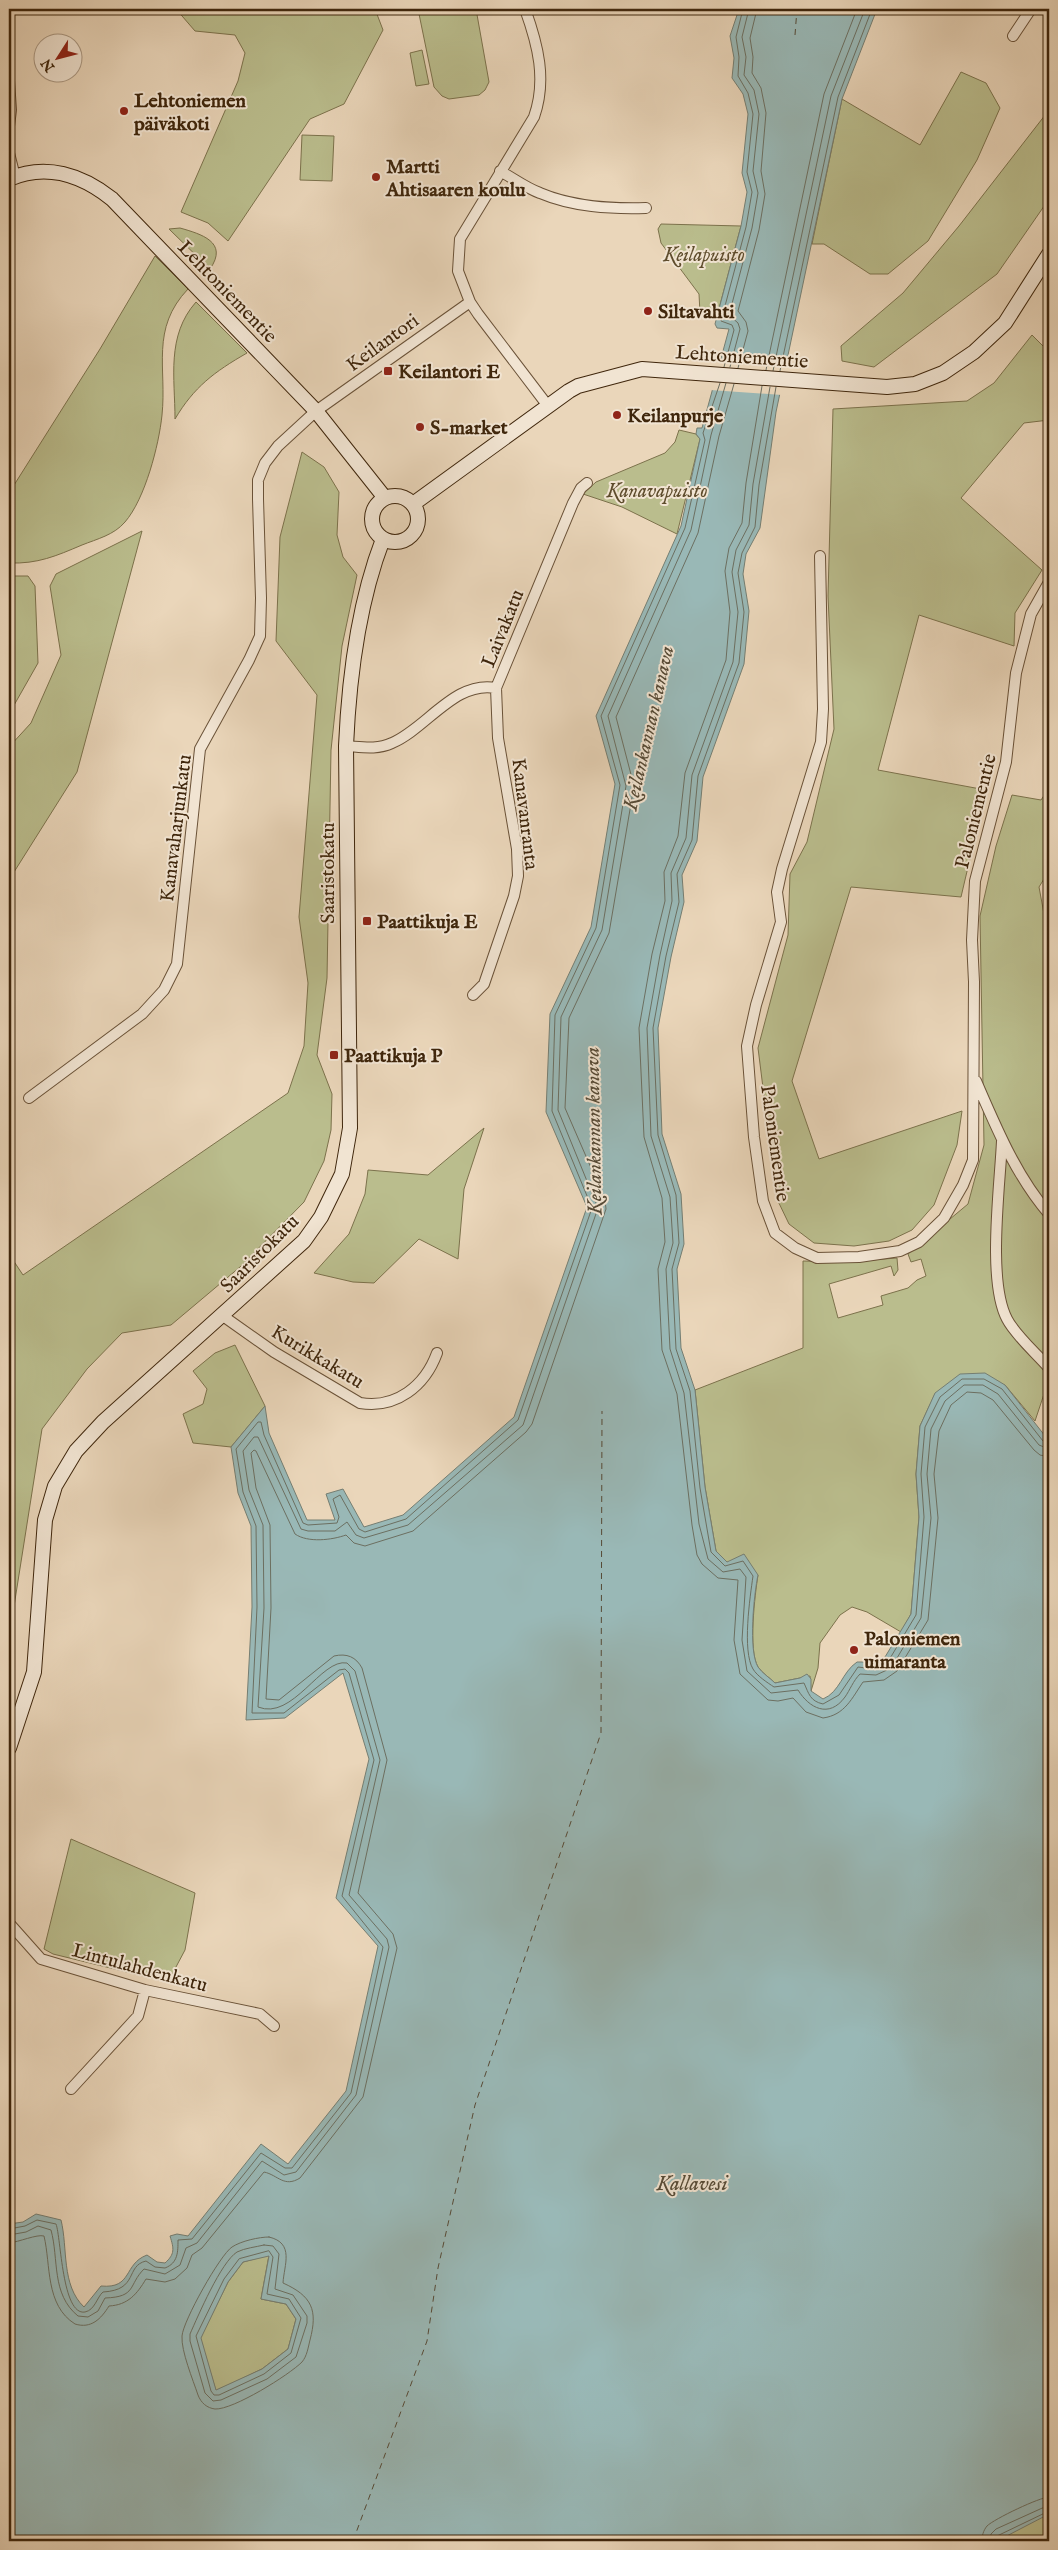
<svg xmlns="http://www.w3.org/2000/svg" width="1058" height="2550" font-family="'IM FELL English',serif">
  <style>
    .green { fill: #babd8d; stroke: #7c724c }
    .water { fill: #99b8b6; stroke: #757e72; fill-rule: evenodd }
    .pier { fill: #ead6ba }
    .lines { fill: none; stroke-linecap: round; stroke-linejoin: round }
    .shore { stroke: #6c6f61; stroke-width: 1 }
    .ferry { stroke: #564a36; stroke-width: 1; stroke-dasharray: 6 5; stroke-linecap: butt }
    .street-casing { stroke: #6a5238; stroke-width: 12 }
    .secondary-casing { stroke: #3f260c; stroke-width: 16 }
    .street { stroke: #f1e4d2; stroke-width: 10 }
    .secondary { stroke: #f1e4d2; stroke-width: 14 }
    .poi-dot { fill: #8f2418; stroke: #f1e4d2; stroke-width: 2 }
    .labels { text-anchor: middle; stroke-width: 4; stroke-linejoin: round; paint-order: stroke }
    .poi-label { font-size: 20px; font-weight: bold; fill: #3f260c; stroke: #f1e4d2; text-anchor: start }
    .park-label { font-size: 20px; font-style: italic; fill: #5e4c2c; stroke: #f1e4d2 }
    .street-label { font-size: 20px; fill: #3f260c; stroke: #f1e4d2 }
    .water-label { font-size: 21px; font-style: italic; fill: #564a36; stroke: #f1e4d2 }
  </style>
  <rect width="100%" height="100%" fill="#ead6ba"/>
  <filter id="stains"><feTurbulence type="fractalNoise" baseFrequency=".004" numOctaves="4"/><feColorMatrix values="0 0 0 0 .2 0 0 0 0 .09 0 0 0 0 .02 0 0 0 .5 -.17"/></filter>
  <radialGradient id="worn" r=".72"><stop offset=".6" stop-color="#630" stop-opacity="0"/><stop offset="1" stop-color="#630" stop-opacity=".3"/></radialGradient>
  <path class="green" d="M 176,9 L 375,9 L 383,30 L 344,104 L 310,119 L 228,241 L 208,223 L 181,212 L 238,81 L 245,53 L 235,35 L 195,31 Z
    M 418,9 L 476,9 L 489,82 L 485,90 L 479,95 L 449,99 L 442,96 L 434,87 Z
    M 422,50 L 429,84 L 416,86 L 410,53 Z
    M 961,72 L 986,83 L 1000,108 L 977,160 L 928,241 L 888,274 L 870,274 L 824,244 L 812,244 L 842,99 L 920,145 Z
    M 1049,110 L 1049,199 L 997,274 L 874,367 L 842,361 L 841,346 L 903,293 L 959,226 Z
    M 302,135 L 334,136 L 332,181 L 300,180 Z
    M 661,224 L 741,226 L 717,316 L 700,313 L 699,294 L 661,243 L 658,229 Z
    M 180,228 C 201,234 229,242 210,269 L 169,229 Z
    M 155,256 L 188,289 C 150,329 167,368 162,415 C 159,445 145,499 125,522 C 114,535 97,539 82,545 C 56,556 38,564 9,563 L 9,493 L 100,349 Z
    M 196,302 L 247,353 C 214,372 194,387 175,419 C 175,378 166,336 196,302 Z
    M 1032,335 L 1049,352 L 1049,420 L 1024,423 L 961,498 L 1042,570 L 1015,613 L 1014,646 L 919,615 L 878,770 L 986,790 L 961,897 L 851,887 L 792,1081 L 819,1159 L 962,1111 L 957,1145 L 934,1205 L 912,1230 L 889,1241 L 854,1246 L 814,1243 L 789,1224 L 777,1199 L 758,1048 L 788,935 L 790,874 L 807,842 L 834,729 L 828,596 L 833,409 L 967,401 L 994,383 Z
    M 679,430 L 696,434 L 700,439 L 677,534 L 622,507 L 583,494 L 596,482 L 665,453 L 675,442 Z
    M 302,452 L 324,467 L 339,492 L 337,535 L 343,557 L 357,575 L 342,646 L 331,750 L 327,978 L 317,1055 L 332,1094 L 331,1130 L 324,1161 L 304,1202 L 240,1267 L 171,1325 L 122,1333 L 87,1369 L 42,1429 L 9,1638 L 9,1254 L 23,1275 L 288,1093 L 304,1046 L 308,983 L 299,917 L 317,695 L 276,641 L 280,537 Z
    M 142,531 L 77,772 L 9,880 L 9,747 L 31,723 L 61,655 L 50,586 L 56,574 Z
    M 9,576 L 28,576 L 35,586 L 38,663 L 9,714 Z
    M 1049,788 L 1049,871 L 1039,887 L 1049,941 L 1049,1379 L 1035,1421 L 1005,1385 L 935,1394 L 920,1426 L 916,1474 L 919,1517 L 911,1614 L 901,1632 L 867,1612 L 852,1607 L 840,1615 L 820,1643 L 818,1668 L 811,1691 L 810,1676 L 775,1683 C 770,1678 762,1673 758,1667 C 748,1651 755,1594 758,1575 L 727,1562 L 716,1551 L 705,1487 L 695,1390 L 803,1348 L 803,1261 L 844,1262 L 897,1258 L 898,1270 L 894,1276 L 891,1266 L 829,1284 L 838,1318 L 883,1305 L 881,1296 L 908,1288 L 917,1280 L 926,1276 L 921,1259 L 911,1262 L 908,1254 L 968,1204 L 984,1145 L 980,916 L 996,846 L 1012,795 L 1041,800 Z
    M 484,1128 L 464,1189 L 458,1259 L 419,1239 L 374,1283 L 353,1282 L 314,1273 L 349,1234 L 365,1194 L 368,1170 L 428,1175 Z
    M 235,1345 L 265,1406 L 231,1447 L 193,1443 L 183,1414 L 203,1404 L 207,1389 L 193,1371 L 215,1353 Z
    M 71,1839 L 195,1893 L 185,1950 L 168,1982 L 53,1954 L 44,1949 Z
    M 269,2255 L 261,2299 L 286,2304 L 296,2319 L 288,2349 L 262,2369 L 216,2391 L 200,2338 L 228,2282 L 243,2262 Z
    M 1049,2484 L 1049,2541 L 991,2541 Z"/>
  <path class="water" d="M 739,9 L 877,9 L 842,99 L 776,412 L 760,528 L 746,554 L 743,574 L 749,611 L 744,664 L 703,777 L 697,841 L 682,875 L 684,902 L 671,957 L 658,1028 L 662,1134 L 681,1194 L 684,1244 L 677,1269 L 681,1348 L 695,1390 L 705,1487 L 716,1551 L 727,1562 L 744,1554 L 758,1575 C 754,1594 748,1650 758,1667 C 762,1673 770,1678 775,1683 L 800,1678 L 807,1674 L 811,1679 L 811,1691 L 823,1699 C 840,1692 842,1672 857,1662 L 879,1662 L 885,1657 L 911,1614 L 919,1517 L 916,1474 L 920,1426 L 935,1393 L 960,1374 L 985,1373 L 1005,1385 L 1049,1441 L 1049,2514 L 997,2541 L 9,2541 L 9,2224 L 23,2222 L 36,2214 L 61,2220 C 68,2248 61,2285 84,2307 L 101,2286 C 133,2289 123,2264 147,2255 L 157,2262 L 165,2263 C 175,2254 174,2249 170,2236 L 177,2234 L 188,2236 L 261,2144 L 288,2164 L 346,2091 L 378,1946 L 336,1898 L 369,1759 L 343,1673 L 285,1718 L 246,1720 L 252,1607 L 251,1526 L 238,1493 L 231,1447 L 265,1406 L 269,1433 L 307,1520 L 335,1520 L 326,1494 L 343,1489 L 364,1527 L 403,1515 L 514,1417 L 587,1207 L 546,1112 L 550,1014 L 591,927 L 615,784 L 596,716 L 681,526 L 700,439 L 696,434 L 697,428 L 702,428 L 729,329 L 717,328 L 715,324 L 741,226 L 747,192 L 742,173 L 748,114 L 743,94 L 732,78 L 734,58 L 730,36 ZM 269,2256 L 261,2299 L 286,2304 L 296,2319 L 288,2349 L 262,2369 L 216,2390 L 201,2338 L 228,2282 L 243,2262 Z"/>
  <path class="pier" d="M 718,362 L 788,367 L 782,395 L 710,390 Z"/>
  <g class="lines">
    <path class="shore" d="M 724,367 L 734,330 L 732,325 L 721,321 L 746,227 L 752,192 L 747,172 L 753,114 L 748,93 L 738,76 L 739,57 L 736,37 L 743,9
      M 730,367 L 740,329 L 738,323 L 729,315 L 752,228 L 758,193 L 753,171 L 759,114 L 754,90 L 744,75 L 746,57 L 742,37 L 749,9
      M 738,368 L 748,331 L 746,322 L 738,311 L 759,230 L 765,194 L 761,171 L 766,113 L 761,88 L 752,73 L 753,57 L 750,38 L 757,9
      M 766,370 L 824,94 L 857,9
      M 773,371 L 831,96 L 865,9
      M 780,371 L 838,97 L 872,9
      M 762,386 L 746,483 L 742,523 L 729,548 L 725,571 L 730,612 L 726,660 L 685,773 L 678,836 L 664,872 L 665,901 L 652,954 L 639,1028 L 644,1137 L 662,1198 L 665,1242 L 658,1269 L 662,1350 L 677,1394 L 692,1525 L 697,1555 L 702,1564 L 718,1578 L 738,1580 L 734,1640 L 740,1674 L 768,1700 L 778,1701 L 793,1698 L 806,1712 L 823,1718 C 845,1715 852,1698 863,1682 L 884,1680 L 897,1671 L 928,1620 L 938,1518 L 934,1474 L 939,1431 L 951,1405 L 967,1392 L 981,1393 L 993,1400 L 1034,1450 L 1040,1455 L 1049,1457
      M 770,387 L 753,484 L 749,525 L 736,550 L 732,572 L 738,612 L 733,662 L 692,775 L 686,838 L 671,873 L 672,901 L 660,955 L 647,1028 L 651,1136 L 670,1197 L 673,1243 L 666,1269 L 670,1349 L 684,1393 L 699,1524 L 708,1559 L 723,1572 L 740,1569 L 746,1577 L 742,1640 L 747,1671 L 771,1693 L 798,1690 C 809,1708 829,1719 845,1697 C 850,1690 853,1681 860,1674 L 876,1675 L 887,1670 L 894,1663 L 921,1618 L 931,1518 L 927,1474 L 931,1429 L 945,1401 L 964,1385 L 983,1385 L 998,1394 L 1039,1445 L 1049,1449
      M 776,387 L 759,485 L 755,527 L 742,553 L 738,573 L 744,612 L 739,663 L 698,776 L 692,840 L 677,874 L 679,902 L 666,956 L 653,1028 L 658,1135 L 676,1195 L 679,1243 L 672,1269 L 676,1349 L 690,1391 L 700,1488 L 711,1552 L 725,1566 L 743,1561 L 753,1576 C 750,1597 742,1651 753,1669 C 757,1676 768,1683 774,1687 L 804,1683 C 809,1694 810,1701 823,1704 L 839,1695 L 858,1667 L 874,1669 L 882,1666 L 889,1660 L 916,1615 L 924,1517 L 921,1474 L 925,1427 L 940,1397 L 962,1379 L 984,1379 L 1002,1389 L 1043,1441 L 1049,1443
      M 9,2229 L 25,2226 L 37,2220 L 56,2224 C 61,2237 62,2316 85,2312 C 95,2310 97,2297 103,2292 C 139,2290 125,2266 146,2261 L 155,2267 L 165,2268 C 178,2263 178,2252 178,2240 L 192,2239 L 261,2153 L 285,2168 L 292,2168 L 351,2093 L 383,1947 L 342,1896 L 374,1760 L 349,1673 L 345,1669 L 339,1670 L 284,1713 L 252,1713 L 257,1607 L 256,1526 L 243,1492 L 236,1449 L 258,1422 L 261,1422 L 264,1435 L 303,1523 L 308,1525 L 337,1523 L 339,1517 L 333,1499 L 340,1495 L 359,1529 L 365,1532 L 406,1519 L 518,1420 L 592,1208 L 552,1111 L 555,1015 L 596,928 L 620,785 L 601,716 L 685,528 L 705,440 L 703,433 L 720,383
      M 9,2235 L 26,2232 L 38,2226 L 51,2230 C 59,2259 51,2294 78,2316 L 88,2317 L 98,2311 L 105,2298 C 137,2297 128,2285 144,2269 L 165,2274 L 180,2265 L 186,2248 L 197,2243 L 262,2161 L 284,2175 L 296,2172 L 356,2095 L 389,1947 L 387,1939 L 349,1895 L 380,1760 L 355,1671 L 347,1663 C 321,1658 293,1721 258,1707 L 264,1608 L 263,1525 L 249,1490 L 243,1451 L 254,1437 L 258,1437 L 301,1529 L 308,1531 L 335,1531 L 347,1522 L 356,1535 L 364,1538 L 408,1525 L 523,1425 L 598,1208 L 558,1110 L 561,1017 L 602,930 L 626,786 L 608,716 L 691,530 L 711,435 L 726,383
      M 269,2237 C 295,2243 284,2265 283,2283 C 312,2296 318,2310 310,2340 C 308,2348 307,2356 302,2362 C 289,2375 233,2410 215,2409 C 207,2408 201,2403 198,2395 C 193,2380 181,2351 182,2336 C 183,2321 220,2255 232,2247 C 241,2241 259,2237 269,2237 Z
      M 9,2243 C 19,2242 37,2234 44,2236 C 51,2265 45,2305 75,2324 C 91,2329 101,2319 109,2306 C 128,2305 137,2294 146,2279 L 165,2282 L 175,2279 L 187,2268 L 192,2255 L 202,2248 L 264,2172 C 278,2175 284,2188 300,2178 L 363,2097 L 397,1948 L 393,1934 L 358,1893 L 387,1760 L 362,1668 C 356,1657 347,1653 334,1656 L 279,1700 L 266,1699 L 271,1608 L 270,1525 L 256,1488 L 251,1453 L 254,1450 L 256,1451 L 295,1534 C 308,1543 332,1540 346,1535 L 354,1543 L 365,1546 L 413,1531 L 526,1432 L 532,1424 L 606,1209 L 605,1200 L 565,1108 L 569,1018 L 609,933 L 634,786 L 616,717 L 698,533 L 719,436 L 734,384
      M 264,2245 L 273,2246 L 279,2254 L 275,2289 L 293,2295 L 307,2316 L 307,2323 L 296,2357 L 267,2379 L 221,2400 L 213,2401 L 205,2393 L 190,2341 L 190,2334 C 198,2316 221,2262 237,2252 C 245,2248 256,2247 264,2245 Z
      M 269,2251 L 273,2257 L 267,2294 L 289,2299 L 301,2318 L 291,2353 L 264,2374 L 219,2395 L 214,2395 L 211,2391 L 196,2336 L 224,2279 L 239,2259 Z
      M 982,2541 C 982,2536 983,2531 987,2526 C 994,2519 1040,2497 1049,2497
      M 989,2541 L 991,2534 L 996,2529 L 1049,2505
      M 996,2541 L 997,2536 L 1049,2511"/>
    <path class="ferry" d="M 795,35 L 797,9
      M 353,2541 L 427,2341 L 438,2268 L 475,2105 L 601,1733 L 602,1411"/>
    <defs>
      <path id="street" d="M 525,9 C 538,45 547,80 534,117 L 460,239 L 458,271 L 470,302 L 478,314 L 548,406
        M 1013,36 L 1031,9
        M 9,81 L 11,110 L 9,126
        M 9,153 L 15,177
        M 500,171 C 513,178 526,188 540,193 C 573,207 610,209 646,208
        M 820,556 L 823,709 L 821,742 L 782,869 L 777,892 L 781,922 L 756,1005 L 747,1046 L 754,1137 L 763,1201 L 775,1233 L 795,1248 L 817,1258 L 859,1257 L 900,1251 L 919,1242 L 944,1218 L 963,1185 L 973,1160 L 974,982 L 972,940 L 975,881 L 1006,762 L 1016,673 L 1031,614 L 1049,582
        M 346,746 C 362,747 377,750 392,743 C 427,728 455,680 496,688 L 573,503 L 581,488 L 587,483
        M 473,995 L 484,984 L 514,896 L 518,876 L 517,849 L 498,738 L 496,688
        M 976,1081 C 996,1127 1016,1176 1049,1214
        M 29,1098 L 142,1014 L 164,990 L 177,964 L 200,749 L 249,660 L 260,636 L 261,598 L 258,499 L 258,480 L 265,463 L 278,446 L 316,411 L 470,302
        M 1002,1141 C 1000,1186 987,1281 1007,1319 C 1015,1335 1037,1354 1049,1368
        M 223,1316 L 274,1352 L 360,1403 C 396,1409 425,1386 437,1353
        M 9,1923 L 41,1959 L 145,1990 L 260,2014 L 274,2026
        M 71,2089 L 138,2016 L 145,1990"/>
      <path id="secondary" d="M 9,179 C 46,163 82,175 112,199 L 316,411 L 385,498
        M372 519a23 23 0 1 1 46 0a23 23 0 1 1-46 0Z
        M 413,504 L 569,391 L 578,386 L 642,369 L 887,387 L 915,384 L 943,373 L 974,352 L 1005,323 L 1049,254
        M 9,1748 L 34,1672 L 45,1520 L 55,1486 L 76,1451 L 103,1422 L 304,1241 L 321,1217 L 342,1174 L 350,1128 L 346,746 C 349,677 358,604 383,539"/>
    </defs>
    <use href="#street" class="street-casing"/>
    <use href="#secondary" class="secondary-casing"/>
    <use href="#street" class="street"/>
    <use href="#secondary" class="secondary"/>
  </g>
  <g class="poi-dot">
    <circle cx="124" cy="111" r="5"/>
    <circle cx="376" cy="177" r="5"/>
    <circle cx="648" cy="311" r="5"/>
    <rect x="383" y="366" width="10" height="10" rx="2.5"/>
    <circle cx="617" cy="415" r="5"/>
    <circle cx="420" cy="427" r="5"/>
    <rect x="362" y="916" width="10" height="10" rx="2.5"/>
    <rect x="329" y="1050" width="10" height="10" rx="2.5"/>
    <circle cx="854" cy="1650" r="5"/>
  </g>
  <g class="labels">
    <g class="poi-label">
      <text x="134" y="107">Lehtoniemen<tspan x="134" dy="23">päiväkoti</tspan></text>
      <text x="386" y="173">Martti<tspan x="386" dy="23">Ahtisaaren koulu</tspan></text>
      <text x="658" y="318">Siltavahti</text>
      <text x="398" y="378">Keilantori E</text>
      <text x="627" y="422">Keilanpurje</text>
      <text x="430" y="434">S-market</text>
      <text x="377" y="928">Paattikuja E</text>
      <text x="344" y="1062">Paattikuja P</text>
      <text x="864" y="1645">Paloniemen<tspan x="864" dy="23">uimaranta</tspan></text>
    </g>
    <g class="park-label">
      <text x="704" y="261">Keilapuisto</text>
      <text x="657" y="497">Kanavapuisto</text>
    </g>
    <g class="street-label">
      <text transform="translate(228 291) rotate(46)" y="7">Lehtoniementie</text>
      <text transform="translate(382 342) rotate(-36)" y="7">Keilantori</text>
      <text transform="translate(742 356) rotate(4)" y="7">Lehtoniementie</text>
      <text transform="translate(502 628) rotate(-68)" y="7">Laivakatu</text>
      <text transform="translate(975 811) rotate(-76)" y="7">Paloniementie</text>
      <text transform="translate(526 814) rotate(83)" y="7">Kanavanranta</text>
      <text transform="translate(175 828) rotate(-83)" y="7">Kanavaharjunkatu</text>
      <text transform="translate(327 873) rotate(-90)" y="7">Saaristokatu</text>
      <text transform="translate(776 1143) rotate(82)" y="7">Paloniementie</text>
      <text transform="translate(259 1253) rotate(-45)" y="7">Saaristokatu</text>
      <text transform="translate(318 1356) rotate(31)" y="7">Kurikkakatu</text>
      <text transform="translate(140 1967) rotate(15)" y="7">Lintulahdenkatu</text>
    </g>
    <g class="water-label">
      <text transform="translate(648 728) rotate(-77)" y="7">Keilankannan kanava</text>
      <text transform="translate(593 1131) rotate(-91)" y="7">Keilankannan kanava</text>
      <text x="692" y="2190">Kallavesi</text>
    </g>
  </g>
  <rect width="1058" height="2550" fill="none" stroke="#ead6ba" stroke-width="30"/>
  <rect x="10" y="10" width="1038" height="2530" fill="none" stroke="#3f260c" stroke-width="2.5"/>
  <rect x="15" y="15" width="1028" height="2520" fill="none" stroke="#3f260c"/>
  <g transform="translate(58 58) rotate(234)"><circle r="24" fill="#f1e4d2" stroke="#aa9883"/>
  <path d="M0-4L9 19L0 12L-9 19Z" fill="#8f2418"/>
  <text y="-8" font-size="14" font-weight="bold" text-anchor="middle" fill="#3f260c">N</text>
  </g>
  <rect width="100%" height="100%" filter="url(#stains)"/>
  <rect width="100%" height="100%" fill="url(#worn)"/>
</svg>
